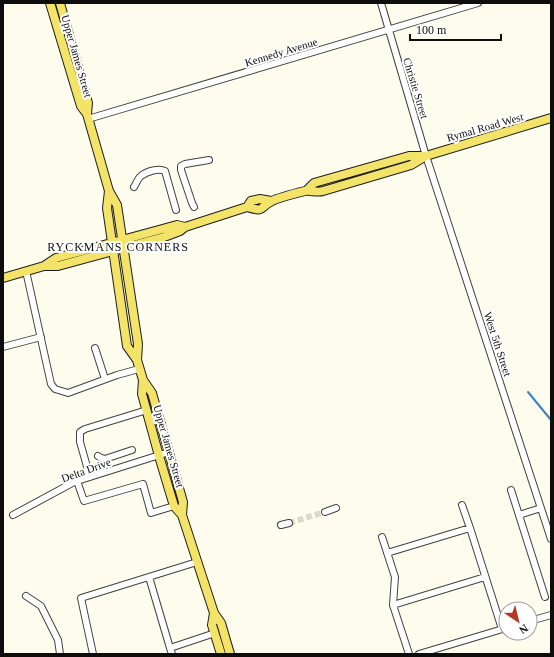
<svg xmlns="http://www.w3.org/2000/svg" width="554" height="657" font-family="Georgia,serif">
  <style>
    .lines { fill: none; stroke-linecap: round; stroke-linejoin: round }
    .stream { stroke: #3e7ec8; stroke-width: 2 }
    .minor-tunnel { stroke: #dad9cb; stroke-width: 6; stroke-dasharray: 6 3; stroke-linecap: butt }
    .minor-casing { stroke: #404040; stroke-width: 8 }
    .major-casing { stroke: #1e1e1e; stroke-width: 10 }
    .minor { stroke: #fff; stroke-width: 6 }
    .major { stroke: #f3e368; stroke-width: 8 }
    .labels { text-anchor: middle; stroke-width: 4; stroke-linejoin: round; paint-order: stroke }
    .street-label { font-size: 11px; fill: #0d0d0d; stroke: #fff }
    .neighbourhood-label { font-size: 12px; letter-spacing: 1px; fill: #0d0d0d; stroke: #fff }
  </style>
  <rect width="100%" height="100%" fill="#fefded"/>
  <g class="lines">
    <path class="stream" d="M 528,392 L 551,420"/>
    <path class="minor-tunnel" d="M 289,523 L 325,512"/>
    <defs>
      <path id="minor" d="M 381,3 L 426,156 L 551,539
        M 88,119 L 478,3
        M 134,187 C 136,184 138,178 141,176 C 147,171 159,168 165,171 L 176,210
        M 194,207 L 192,203 L 181,170 L 181,166 L 185,164 L 209,160
        M 26,271 L 51,384 L 55,389 L 68,393 L 117,375 L 139,369
        M 3,347 L 41,337
        M 95,348 L 105,379
        M 98,456 L 101,458 L 105,459 L 132,450
        M 90,477 L 80,442 L 80,432 L 85,429 L 147,410
        M 77,481 L 84,501 L 143,484 L 151,513 L 174,506
        M 511,490 L 545,597
        M 462,505 L 470,528
        M 325,512 L 336,508
        M 13,515 L 74,482 L 169,452
        M 519,515 L 541,508
        M 281,525 L 289,523
        M 382,537 L 395,577 L 393,605 L 409,654
        M 387,553 L 470,528 L 502,629
        M 149,577 L 170,648
        M 26,596 L 41,606 L 58,640 L 60,654
        M 393,605 L 485,577
        M 530,621 L 551,615
        M 93,654 L 81,598 L 197,562
        M 172,654 L 170,648 L 215,633
        M 419,654 L 506,628"/>
      <path id="major" d="M 50,3 L 81,106 L 87,114 L 109,191 L 117,205 L 138,344 L 137,360
        M 60,3 L 88,103 L 87,114
        M 109,191 L 107,208 L 127,346 L 137,360 L 143,380 L 152,393 L 183,502 L 182,515 L 214,613 L 221,623 L 230,654
        M 306,191 L 314,183 L 409,156 L 426,156
        M 247,207 L 251,201 L 260,199 L 271,201
        M 44,266 L 58,266 L 164,237 L 180,231 L 185,227 L 247,207 C 266,213 259,207 272,201 C 278,198 297,193 305,191 C 311,190 317,193 323,191 L 411,165 L 426,156 L 551,118
        M 3,278 L 44,266 L 56,258 L 177,225 L 185,227
        M 143,380 L 142,394 L 159,456 L 174,506 L 182,515
        M 214,613 L 212,625 L 221,654"/>
    </defs>
    <use href="#minor" class="minor-casing"/>
    <use href="#major" class="major-casing"/>
    <use href="#minor" class="minor"/>
    <use href="#major" class="major"/>
  </g>
  <g class="labels">
    <g class="street-label">
      <text transform="translate(281 52) rotate(-17)" y="4">Kennedy Avenue</text>
      <text transform="translate(77 56) rotate(74)" y="4">Upper James Street</text>
      <text transform="translate(416 88) rotate(73)" y="4">Christie Street</text>
      <text transform="translate(485 127) rotate(-16)" y="4">Rymal Road West</text>
      <text transform="translate(498 344) rotate(72)" y="4">West 5th Street</text>
      <text transform="translate(169 446) rotate(74)" y="4">Upper James Street</text>
      <text transform="translate(86 470) rotate(-20)" y="4">Delta Drive</text>
    </g>
    <g class="neighbourhood-label">
      <text x="118" y="251">RYCKMANS CORNERS</text>
    </g>
  </g>
  <rect width="554" height="657" fill="none" stroke="#0d0d0d" stroke-width="8"/>
  <g transform="translate(518 621) rotate(145)"><circle r="19" fill="#ffffff" stroke="#9e9e9e"/>
  <path d="M0-3L7 15L0 10L-7 15Z" fill="#b7362a"/>
  <text y="-6" font-size="11" font-weight="bold" text-anchor="middle" fill="#0d0d0d">N</text>
  </g>
  <path d="M410 34v6h91v-6" fill="none" stroke="#0d0d0d" stroke-width="2"/>
  <text x="416" y="34" font-size="12" fill="#0d0d0d" stroke="#ffffff" stroke-width="3" paint-order="stroke">100 m</text>
</svg>
